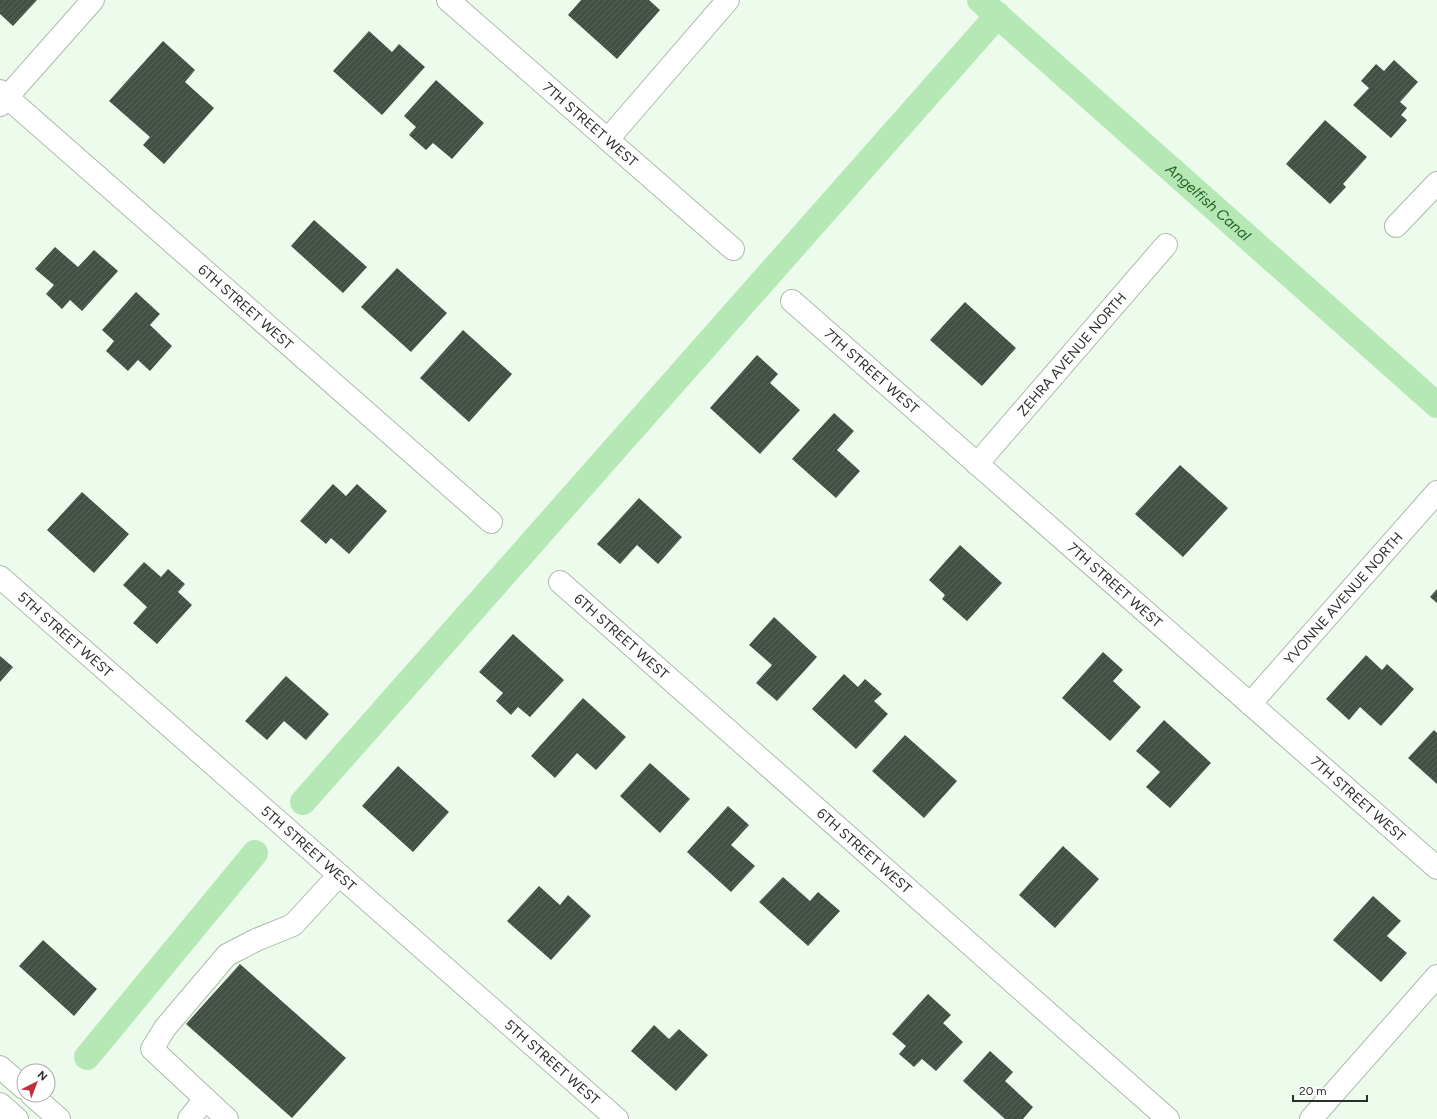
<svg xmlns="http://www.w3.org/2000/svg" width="1437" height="1119" font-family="Figtree,sans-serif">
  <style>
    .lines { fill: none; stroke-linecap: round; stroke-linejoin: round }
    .canal { stroke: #b5e8b4; stroke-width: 26 }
    .building { fill: url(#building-hatch) }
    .minor-casing { stroke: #adbaac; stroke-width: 24 }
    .major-casing { stroke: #adbaac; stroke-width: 24 }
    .minor { stroke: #fff; stroke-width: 22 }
    .major { stroke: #fff; stroke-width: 22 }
    .labels { text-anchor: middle; stroke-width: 4; stroke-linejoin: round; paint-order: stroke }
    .street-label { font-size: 14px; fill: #2b302a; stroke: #fff }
    .water-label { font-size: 15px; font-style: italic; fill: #216425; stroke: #fff }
  </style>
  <defs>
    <pattern id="building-hatch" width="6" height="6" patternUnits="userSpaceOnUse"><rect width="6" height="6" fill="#444f43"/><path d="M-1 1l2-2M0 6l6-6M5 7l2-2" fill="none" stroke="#5d665c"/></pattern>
  </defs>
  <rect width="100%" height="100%" fill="#ecfbec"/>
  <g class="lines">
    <g class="canal">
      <path id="s1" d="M 980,0 L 1437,405"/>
      <path d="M 303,802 L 998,15"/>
      <path d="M 87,1057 L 255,853"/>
    </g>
  </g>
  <path class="building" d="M 0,0 L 37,0 L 13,26 L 0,14 Z
    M 581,0 L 649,0 L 660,10 L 617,59 L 568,15 Z
    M 369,31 L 392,52 L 399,44 L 425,67 L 382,115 L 333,71 Z
    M 163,41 L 195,70 L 185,82 L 214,108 L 164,164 L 143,145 L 150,137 L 109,101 Z
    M 1394,60 L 1418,82 L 1400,102 L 1407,108 L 1401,115 L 1407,120 L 1391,138 L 1353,105 L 1369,88 L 1361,81 L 1376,64 L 1384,71 Z
    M 436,80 L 484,123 L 452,159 L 433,143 L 426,150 L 409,135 L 416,127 L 404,116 Z
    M 1325,120 L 1367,157 L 1343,184 L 1346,187 L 1330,204 L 1286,164 Z
    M 314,220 L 367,267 L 343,293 L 291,246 Z
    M 55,247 L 78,267 L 94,250 L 118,271 L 82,311 L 70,300 L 62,309 L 46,294 L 54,285 L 35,269 Z
    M 397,268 L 447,313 L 411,352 L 361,307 Z
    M 136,292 L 160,314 L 150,325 L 172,346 L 150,371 L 138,360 L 128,371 L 106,351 L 114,341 L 102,330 Z
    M 965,302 L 1016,348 L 982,386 L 930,340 Z
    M 463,330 L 512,374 L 469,422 L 420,378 Z
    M 757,355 L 778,374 L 770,383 L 800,410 L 760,454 L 710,408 Z
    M 834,413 L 854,431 L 837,450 L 860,471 L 836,498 L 792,459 Z
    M 1180,465 L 1228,508 L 1183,557 L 1135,514 Z
    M 333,484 L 346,496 L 357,484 L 387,511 L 349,554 L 331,538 L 326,544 L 300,521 Z
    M 82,492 L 129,534 L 94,573 L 47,530 Z
    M 639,498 L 682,537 L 658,564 L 637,545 L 620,564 L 597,544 Z
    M 960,545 L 1002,583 L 967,621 L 942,599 L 945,595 L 929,580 Z
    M 144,562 L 161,577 L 168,569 L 185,584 L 178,592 L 192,605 L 157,644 L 133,623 L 147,607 L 123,585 Z
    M 1437,589 L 1437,603 L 1430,597 Z
    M 774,617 L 817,657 L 777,701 L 756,683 L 772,665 L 749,645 Z
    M 513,634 L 564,680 L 530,717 L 518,707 L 511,715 L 496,701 L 503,693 L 479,672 Z
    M 1103,652 L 1123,670 L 1113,681 L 1141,707 L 1110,741 L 1062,698 Z
    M 1366,655 L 1382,670 L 1387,664 L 1414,689 L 1381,726 L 1360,707 L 1349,720 L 1326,699 Z
    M 0,656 L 13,667 L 0,682 Z
    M 844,674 L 858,687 L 865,679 L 882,694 L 874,701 L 888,714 L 856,749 L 812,709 Z
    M 286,676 L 329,714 L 306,740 L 284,721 L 267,740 L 245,721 Z
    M 583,698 L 626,737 L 596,770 L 577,753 L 555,778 L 531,756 Z
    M 1164,720 L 1211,763 L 1170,808 L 1146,787 L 1160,772 L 1136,751 Z
    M 1434,730 L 1437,733 L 1437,784 L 1408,758 Z
    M 905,735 L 957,781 L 924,818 L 872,771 Z
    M 650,763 L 690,799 L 660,833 L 620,796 Z
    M 398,766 L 449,812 L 413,852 L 362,806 Z
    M 728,806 L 749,825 L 731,845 L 755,866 L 731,892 L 687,852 Z
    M 1063,846 L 1099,879 L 1055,928 L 1019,895 Z
    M 783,877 L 810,901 L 818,892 L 840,911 L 808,946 L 759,902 Z
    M 539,886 L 560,905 L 568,895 L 591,916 L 551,960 L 507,921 Z
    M 1373,896 L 1401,921 L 1387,936 L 1407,953 L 1381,982 L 1333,940 Z
    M 43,940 L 97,989 L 74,1016 L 19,966 Z
    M 240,964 L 346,1058 L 292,1118 L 186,1024 Z
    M 928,994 L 951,1015 L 943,1023 L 963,1042 L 936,1071 L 922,1059 L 914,1067 L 899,1054 L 906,1046 L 892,1034 Z
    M 654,1025 L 669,1039 L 679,1029 L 708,1055 L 676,1091 L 631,1051 Z
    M 990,1051 L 1013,1072 L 1005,1081 L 1033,1107 L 1023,1119 L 1005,1119 L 963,1081 Z"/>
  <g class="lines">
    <defs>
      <g id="minor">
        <path id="s2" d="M 448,0 L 733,249"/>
        <path id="s3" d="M 0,91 L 491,522"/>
        <path d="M 0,105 L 93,0"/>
        <path d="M 608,139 L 728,0"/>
        <path d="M 1396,226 L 1437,183"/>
        <path id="s4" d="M 792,301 L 1437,868"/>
        <path id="s5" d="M 977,464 L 1166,245"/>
        <path id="s6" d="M 0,577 L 617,1119"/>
        <path id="s7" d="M 560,582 L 1168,1119"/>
        <path id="s8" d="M 1250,704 L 1437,492"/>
        <path d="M 189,1119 L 205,1099"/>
        <path d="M 227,1119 L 152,1049 L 165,1028 L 227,955 L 256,940 L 293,925 L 339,875"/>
        <path d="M 1311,1119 L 1437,976"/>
      </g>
      <path id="major" d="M 0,1067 L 24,1088
        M 32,1095 L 59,1119
        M 0,1104 L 17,1119"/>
    </defs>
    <use href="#minor" class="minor-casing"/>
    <use href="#major" class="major-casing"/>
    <use href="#minor" class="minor"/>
    <use href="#major" class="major"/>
  </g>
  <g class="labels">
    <g class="street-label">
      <text dy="5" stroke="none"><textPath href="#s2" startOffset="189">7TH STREET WEST</textPath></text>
      <text dy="5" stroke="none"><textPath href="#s3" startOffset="327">6TH STREET WEST</textPath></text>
      <text dy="5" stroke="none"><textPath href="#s5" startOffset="145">ZEHRA AVENUE NORTH</textPath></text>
      <text dy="5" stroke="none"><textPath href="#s4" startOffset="106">7TH STREET WEST</textPath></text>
      <text dy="5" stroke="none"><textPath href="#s4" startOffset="430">7TH STREET WEST</textPath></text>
      <text dy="5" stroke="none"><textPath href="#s8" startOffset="141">YVONNE AVENUE NORTH</textPath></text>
      <text dy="5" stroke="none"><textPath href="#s6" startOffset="87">5TH STREET WEST</textPath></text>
      <text dy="5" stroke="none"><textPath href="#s7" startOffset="82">6TH STREET WEST</textPath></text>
      <text dy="5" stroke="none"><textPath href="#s4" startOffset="754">7TH STREET WEST</textPath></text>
      <text dy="5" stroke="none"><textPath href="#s6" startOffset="411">5TH STREET WEST</textPath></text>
      <text dy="5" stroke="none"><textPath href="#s7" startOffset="406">6TH STREET WEST</textPath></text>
      <text dy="5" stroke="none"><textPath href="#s6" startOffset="735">5TH STREET WEST</textPath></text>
    </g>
    <g class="water-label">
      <text dy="5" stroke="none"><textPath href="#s1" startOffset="305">Angelfish Canal</textPath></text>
    </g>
  </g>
  <g transform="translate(36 1083) rotate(42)"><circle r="19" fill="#ffffff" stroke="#aaacaa"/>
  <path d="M0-3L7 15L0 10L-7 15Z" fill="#bf2f3d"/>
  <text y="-6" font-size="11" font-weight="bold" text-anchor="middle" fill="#2b302a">N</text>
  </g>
  <path d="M1293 1095v6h74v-6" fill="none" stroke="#2b302a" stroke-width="2"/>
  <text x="1299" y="1095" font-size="12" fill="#2b302a" stroke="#ffffff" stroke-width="3" paint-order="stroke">20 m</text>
</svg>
